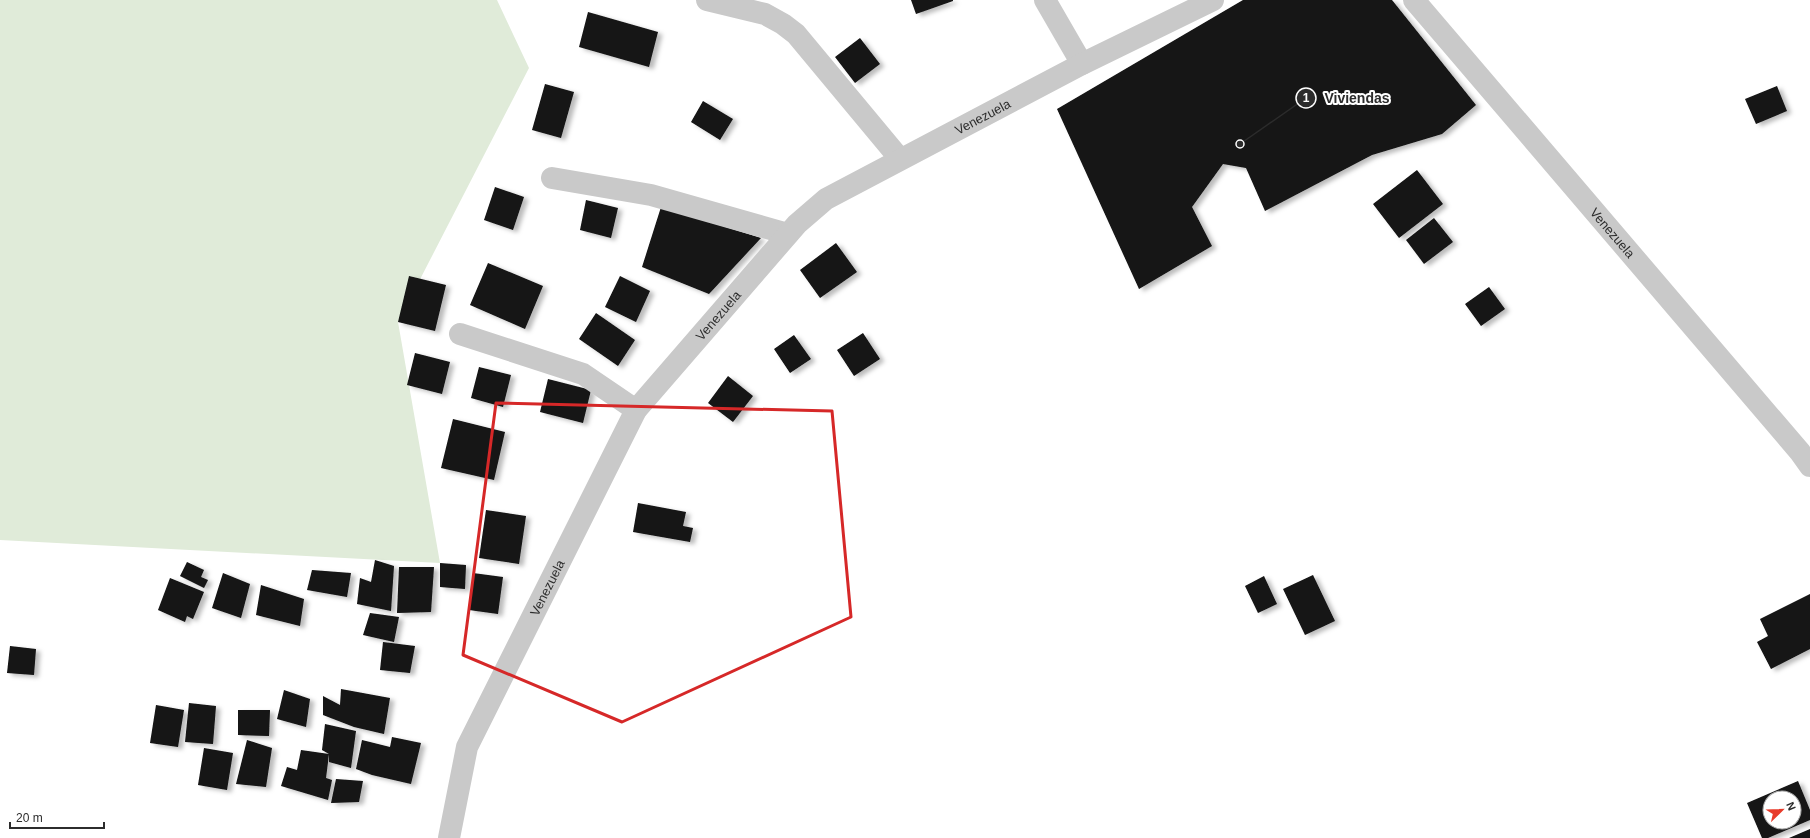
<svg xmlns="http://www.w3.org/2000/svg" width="1810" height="838" font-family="Helvetica,sans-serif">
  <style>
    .green { fill: #e0ebd9 }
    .building { fill: #131313; fill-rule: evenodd; filter: url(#shadow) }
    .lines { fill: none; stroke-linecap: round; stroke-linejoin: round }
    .minor { stroke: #c9c9c9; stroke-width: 22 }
    .marked { fill: none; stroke: #d62828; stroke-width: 3; stroke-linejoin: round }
    .labels { text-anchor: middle; stroke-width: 4; stroke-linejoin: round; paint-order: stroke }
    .street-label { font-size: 13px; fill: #2c2c2c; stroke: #fff }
    .leader { fill: none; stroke: #2c2c2c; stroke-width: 1.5 }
    .callout-dot { fill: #2c2c2c; stroke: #fff; stroke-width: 1.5 }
    .mark-label { font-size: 12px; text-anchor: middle; font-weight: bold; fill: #fff }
    .callout-label { font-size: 14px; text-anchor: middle; font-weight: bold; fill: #2c2c2c; stroke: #fff; stroke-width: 4; stroke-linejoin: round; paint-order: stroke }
  </style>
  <defs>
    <filter id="shadow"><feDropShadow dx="4.5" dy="2.5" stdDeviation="2" flood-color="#0004"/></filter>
  </defs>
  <rect width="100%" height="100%" fill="#fff"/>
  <path class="green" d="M 0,0 L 497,0 L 529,68 L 398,322 L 440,563 L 0,540 Z"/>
  <path class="building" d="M 911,0 L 953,0 L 953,1 L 916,14 Z
    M 1243,0 L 1392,0 L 1476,105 L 1442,134 L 1372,155 L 1265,211 L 1246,168 L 1223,164 L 1192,207 L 1212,246 L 1139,289 L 1057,109 Z
    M 588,12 L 658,32 L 649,67 L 579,47 Z
    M 860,38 L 880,64 L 855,83 L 835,57 Z
    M 545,84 L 574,92 L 561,138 L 532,130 Z
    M 1777,86 L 1787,111 L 1756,124 L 1745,99 Z
    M 703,101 L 733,119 L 720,140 L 691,122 Z
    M 1417,170 L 1443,204 L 1399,238 L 1373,204 Z
    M 495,187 L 524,197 L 513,230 L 484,220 Z
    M 586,200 L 618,208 L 611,238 L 580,230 Z
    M 661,207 L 761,238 L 709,294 L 642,267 Z
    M 1434,218 L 1453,242 L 1424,264 L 1406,240 Z
    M 836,243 L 857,272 L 820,298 L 800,270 Z
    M 488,263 L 543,286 L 525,329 L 470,305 Z
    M 409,276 L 446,285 L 435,331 L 398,322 Z
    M 620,276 L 650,291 L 636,322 L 605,307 Z
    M 1489,287 L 1505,309 L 1481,326 L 1465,304 Z
    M 596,313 L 635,340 L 618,366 L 579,339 Z
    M 863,333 L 880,359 L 854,376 L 837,350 Z
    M 794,335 L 811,359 L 790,373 L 774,349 Z
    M 415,353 L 450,362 L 442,394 L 407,385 Z
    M 479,367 L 511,375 L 503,407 L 471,398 Z
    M 728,376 L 753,396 L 733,422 L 708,403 Z
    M 548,379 L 591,390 L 583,423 L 540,412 Z
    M 453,419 L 505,432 L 494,480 L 441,468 Z
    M 638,503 L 686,512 L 683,526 L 693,528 L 690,542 L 633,532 Z
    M 486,510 L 526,516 L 519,564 L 479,558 Z
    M 375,560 L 394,566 L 391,611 L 357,604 L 360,578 L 371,582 Z
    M 187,562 L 204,570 L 201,577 L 208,580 L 204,588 L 180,576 Z
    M 440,563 L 466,565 L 465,589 L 440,587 Z
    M 399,567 L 434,567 L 431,612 L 397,613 Z
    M 312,570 L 351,573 L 347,597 L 307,590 Z
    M 223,573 L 250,584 L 241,618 L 212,608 Z
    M 473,573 L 503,577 L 498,614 L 469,610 Z
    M 1313,575 L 1335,621 L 1305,635 L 1283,589 Z
    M 1264,576 L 1277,604 L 1258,613 L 1245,586 Z
    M 170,578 L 204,592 L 193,619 L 187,616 L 185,622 L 158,610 Z
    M 261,585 L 304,599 L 300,626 L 256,615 Z
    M 1810,594 L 1810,649 L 1771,669 L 1757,642 L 1768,636 L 1760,619 Z
    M 370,613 L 399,617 L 394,642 L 363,635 Z
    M 383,642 L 415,646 L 410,673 L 380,670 Z
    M 10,646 L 36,649 L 34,675 L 7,673 Z
    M 341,689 L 390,698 L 384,734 L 354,727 L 323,715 L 323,696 L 340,705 Z
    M 284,690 L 310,699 L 306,727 L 277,719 Z
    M 189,703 L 216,706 L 213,744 L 185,742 Z
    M 156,705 L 184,710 L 178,747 L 150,743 Z
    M 238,710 L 270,710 L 269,736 L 238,735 Z
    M 325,724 L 356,731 L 351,768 L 329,762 L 329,754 L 322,750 Z
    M 392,737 L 421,743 L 411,784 L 372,775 L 356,769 L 362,740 L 390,747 Z
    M 247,740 L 272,748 L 266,787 L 236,784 Z
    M 204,748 L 233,753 L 227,790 L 198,785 Z
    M 301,750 L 329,754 L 326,778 L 332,780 L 328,800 L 281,786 L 287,767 L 297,770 Z
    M 336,779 L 363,781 L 359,802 L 331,803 Z
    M 1798,781 L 1810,810 L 1810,820 L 1768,838 L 1762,838 L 1747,803 ZM 1770,798 L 1794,798 L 1794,822 L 1770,822 Z
    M 1810,829 L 1810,838 L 1789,838 Z"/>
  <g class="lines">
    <g class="minor">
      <path d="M 707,0 L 765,14 L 783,24 L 796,34 L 900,159"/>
      <path d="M 1045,0 L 1082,64"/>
      <path id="s1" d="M 1414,0 L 1800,452 L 1810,466"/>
      <path d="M 552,178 L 651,195 L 788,234"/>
      <path d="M 460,334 L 583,374 L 636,410"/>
      <path id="s2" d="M 449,838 L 467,747 L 636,410 L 797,224 L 826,199 L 1082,64 L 1213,0"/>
    </g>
  </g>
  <path class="marked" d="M 496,403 L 832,411 L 851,617 L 622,722 L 463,655 Z"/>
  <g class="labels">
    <g class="street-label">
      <text dy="5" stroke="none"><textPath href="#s2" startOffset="931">Venezuela</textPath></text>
      <text dy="5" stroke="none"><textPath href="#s1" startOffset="306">Venezuela</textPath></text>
      <text dy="5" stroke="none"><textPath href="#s2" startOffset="595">Venezuela</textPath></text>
      <text dy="5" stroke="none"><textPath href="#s2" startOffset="271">Venezuela</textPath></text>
    </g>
  </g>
  <path class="leader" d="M1240 144L1306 98"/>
  <g class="callout-dot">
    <circle cx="1240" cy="144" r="4"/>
    <circle cx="1306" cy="98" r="10"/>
  </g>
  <g class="mark-label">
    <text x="1306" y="102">1</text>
  </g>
  <g class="callout-label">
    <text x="1357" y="103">Viviendas</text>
  </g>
  <g transform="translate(1782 810) rotate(67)"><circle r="19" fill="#ffffff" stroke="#ababab"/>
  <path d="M0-3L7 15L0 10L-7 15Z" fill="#e83b2a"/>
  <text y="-6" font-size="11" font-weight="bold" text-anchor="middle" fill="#2c2c2c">N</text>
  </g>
  <path d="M10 822v6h94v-6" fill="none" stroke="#2c2c2c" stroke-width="2"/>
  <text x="16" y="822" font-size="12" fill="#2c2c2c" stroke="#ffffff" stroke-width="3" paint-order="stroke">20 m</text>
</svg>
